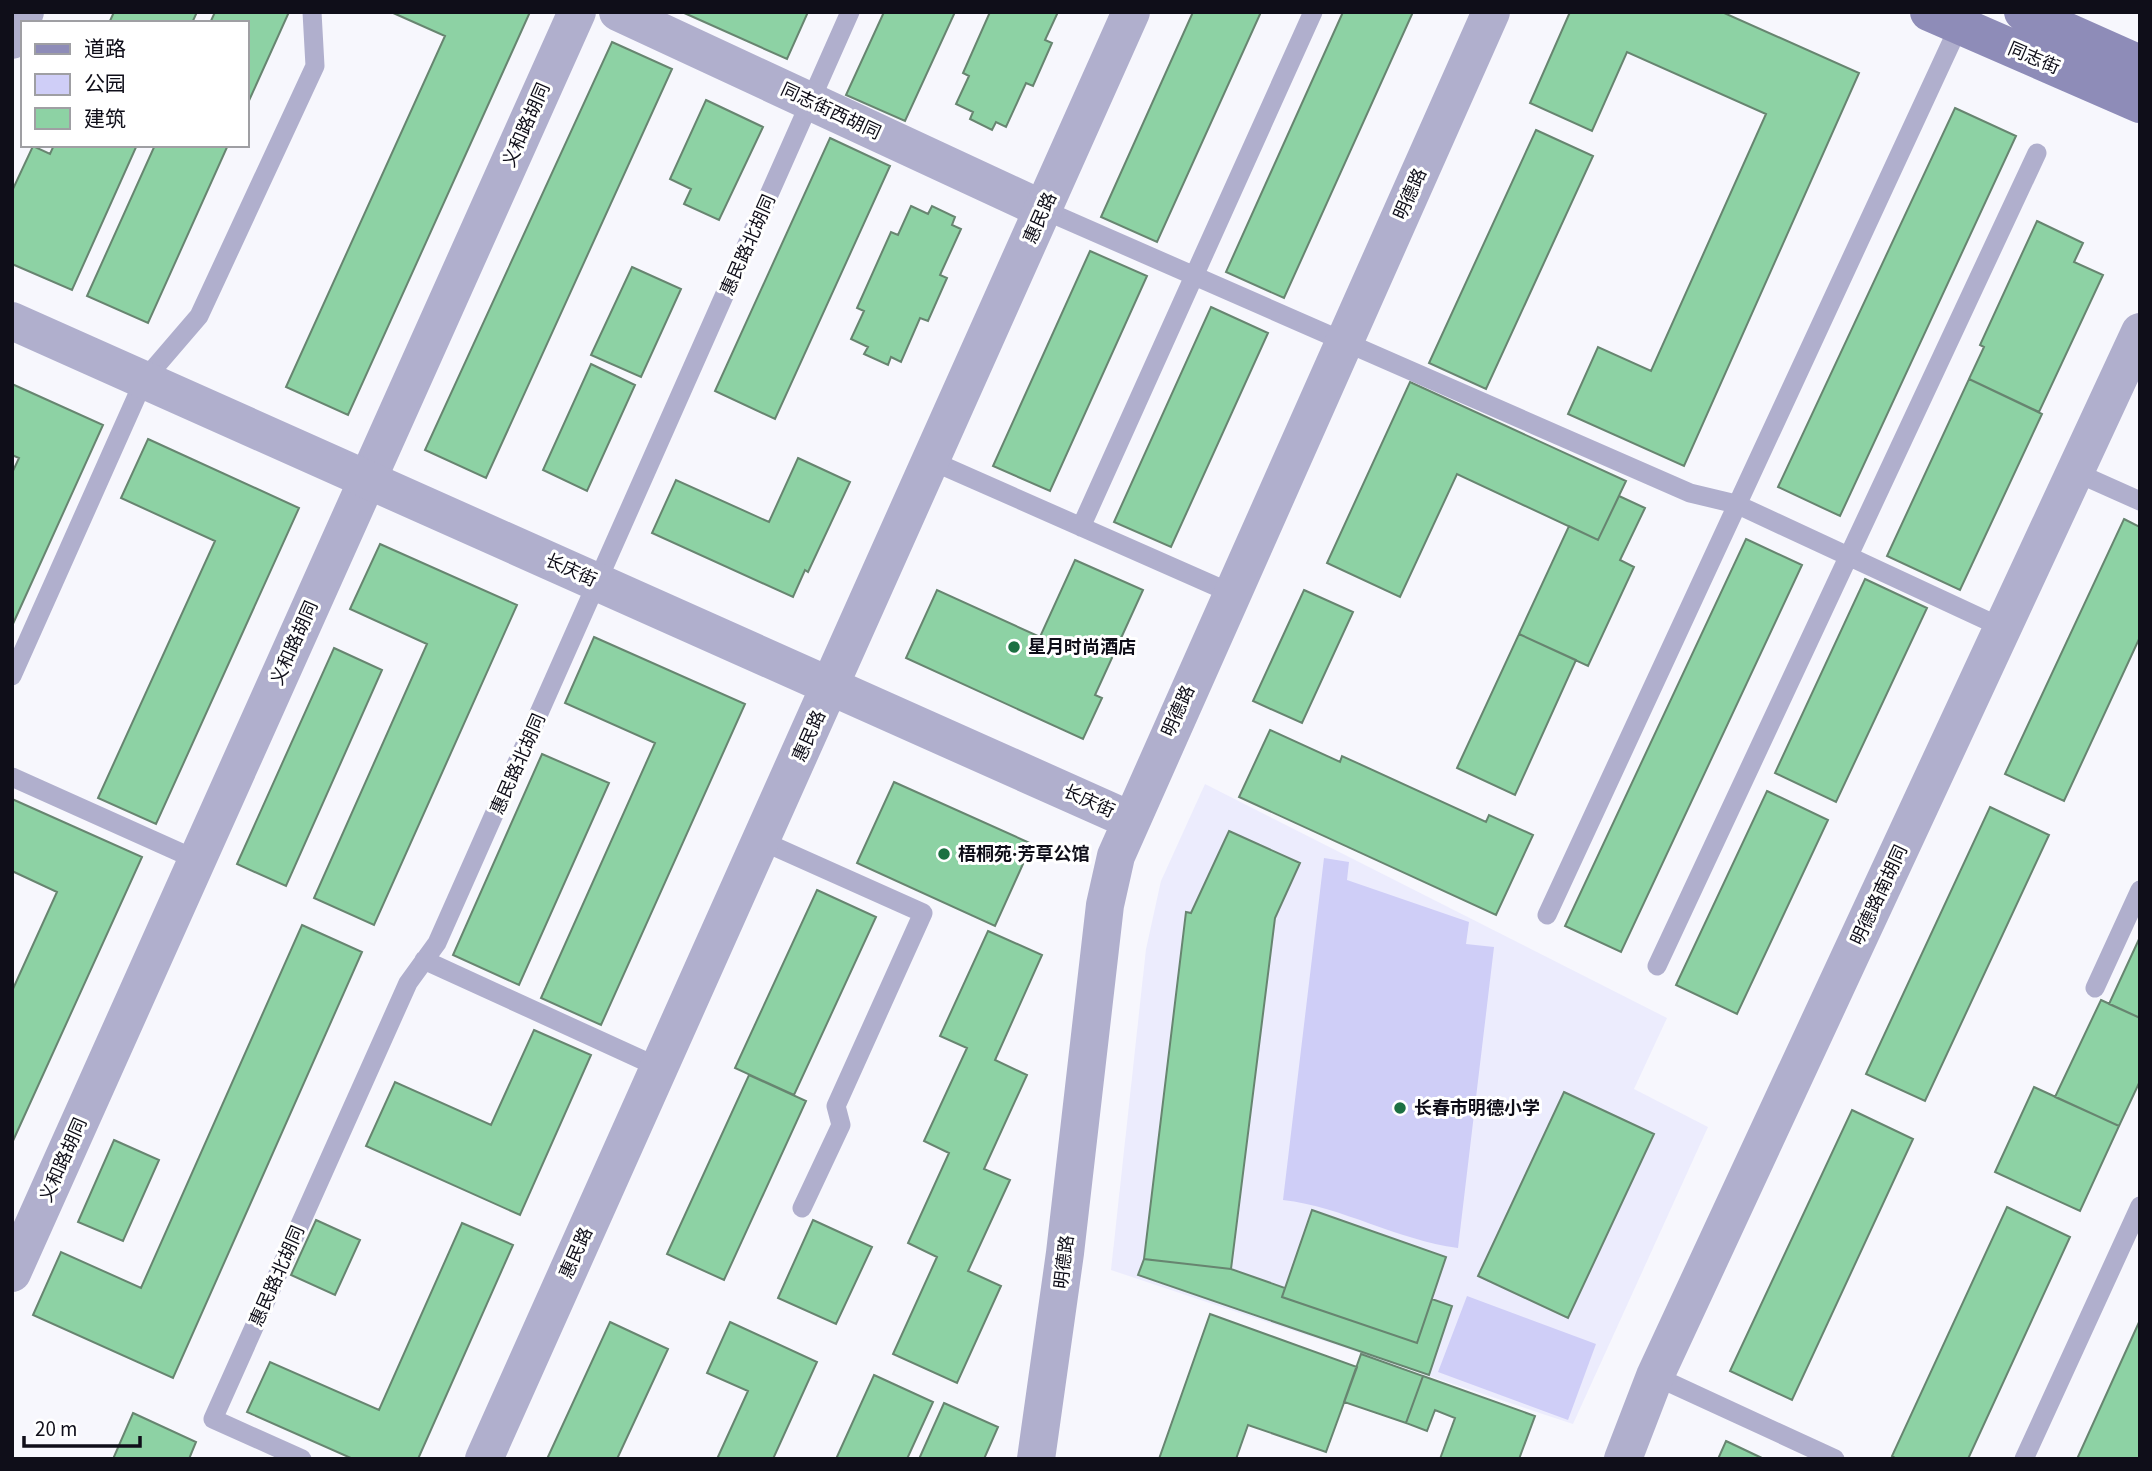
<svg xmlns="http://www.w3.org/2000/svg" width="2152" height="1471" font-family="'Source Sans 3','Noto Sans SC',sans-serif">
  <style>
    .built { fill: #ececfd }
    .green { fill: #cfcef7 }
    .building { fill: #8dd2a4; stroke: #678570; stroke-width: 2 }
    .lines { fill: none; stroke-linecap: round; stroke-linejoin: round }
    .service { stroke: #b0afcd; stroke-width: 19 }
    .minor { stroke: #b0afcd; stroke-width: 38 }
    .tertiary { stroke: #b0afcd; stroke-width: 38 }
    .secondary { stroke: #8e8cb8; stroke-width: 38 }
    .poi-dot { fill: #1c7042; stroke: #fff; stroke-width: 2.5 }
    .labels { text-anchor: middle; stroke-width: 6; stroke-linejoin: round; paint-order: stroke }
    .street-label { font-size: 18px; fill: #0f0e19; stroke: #fff }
    .poi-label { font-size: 18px; font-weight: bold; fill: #0f0e19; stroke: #fff; text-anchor: start }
  </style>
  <rect width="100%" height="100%" fill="#f7f7fd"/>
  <path class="built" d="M 1205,784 L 1667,1018 L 1634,1089 L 1708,1127 L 1573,1424 L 1111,1270 L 1146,949 L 1161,881 Z"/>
  <path class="green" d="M 1324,858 L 1349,862 L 1347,880 L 1469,922 L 1466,944 L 1494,947 L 1458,1248 C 1397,1240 1343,1207 1283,1200 Z
    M 1467,1296 L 1596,1344 L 1568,1420 L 1438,1372 Z"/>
  <path class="building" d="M 114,12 L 197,12 L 192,23 L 109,23 Z
    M 215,12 L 289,12 L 247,105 L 247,23 L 210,23 Z
    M 391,12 L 530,12 L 348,415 L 286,387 L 445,36 Z
    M 682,12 L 808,12 L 787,59 Z
    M 884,12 L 955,12 L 905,121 L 846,95 Z
    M 990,12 L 1058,12 L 1045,40 L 1052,43 L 1033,86 L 1026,83 L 1006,127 L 996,122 L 992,130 L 970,119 L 973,112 L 956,104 L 969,76 L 963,73 Z
    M 1193,12 L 1261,12 L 1157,242 L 1101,217 Z
    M 1343,12 L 1413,12 L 1284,298 L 1226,272 Z
    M 1570,12 L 1722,12 L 1859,73 L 1684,466 L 1568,414 L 1598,347 L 1651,371 L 1766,114 L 1627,52 L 1592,131 L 1530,103 Z
    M 612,42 L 672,69 L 486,478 L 425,450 Z
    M 706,100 L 763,127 L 719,220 L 684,204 L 691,189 L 670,179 Z
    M 1955,108 L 2016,136 L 1840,516 L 1778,487 Z
    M 1536,130 L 1593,156 L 1486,389 L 1429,363 Z
    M 830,138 L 890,166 L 775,419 L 715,391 Z
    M 54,145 L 137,145 L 72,290 L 12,264 L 12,191 L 33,146 L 50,154 Z
    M 155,145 L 228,145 L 148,323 L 87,296 Z
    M 911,206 L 928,214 L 932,206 L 955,217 L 952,225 L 961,229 L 940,275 L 947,278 L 928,321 L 920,318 L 901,362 L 891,357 L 888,365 L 864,354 L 868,347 L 851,339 L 864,311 L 857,308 L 891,232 L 898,235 Z
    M 2037,221 L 2083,243 L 2074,262 L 2103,275 L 2039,412 L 1969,379 L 1984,347 L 1980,345 Z
    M 1090,251 L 1147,276 L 1050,491 L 993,466 Z
    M 632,267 L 681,289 L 641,377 L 591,355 Z
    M 1211,307 L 1268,333 L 1171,547 L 1114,522 Z
    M 591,364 L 635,385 L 587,491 L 543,470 Z
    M 1969,379 L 2042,414 L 1960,590 L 1887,556 Z
    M 1410,382 L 1626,481 L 1598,540 L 1457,474 L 1400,597 L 1327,563 Z
    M 12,384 L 103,425 L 12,626 L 12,473 L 19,458 L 12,455 Z
    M 148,439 L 299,508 L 156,824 L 98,798 L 215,541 L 121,498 Z
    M 798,458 L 850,482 L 808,572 L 805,570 L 793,597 L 652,533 L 676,480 L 769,522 Z
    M 1619,496 L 1645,508 L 1620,560 L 1634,567 L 1588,666 L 1519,634 L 1569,526 L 1598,540 Z
    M 2124,519 L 2140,527 L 2140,637 L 2064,801 L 2005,774 Z
    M 1746,539 L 1802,565 L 1621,952 L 1565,926 Z
    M 380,544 L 517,605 L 374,925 L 314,898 L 427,644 L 350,609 Z
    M 1075,560 L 1143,590 L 1095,695 L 1102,698 L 1083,739 L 906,658 L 937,590 L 1040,637 Z
    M 1865,579 L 1927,608 L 1836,802 L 1775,773 Z
    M 1304,590 L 1353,612 L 1302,723 L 1253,701 Z
    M 1519,634 L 1576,660 L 1515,795 L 1457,768 Z
    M 594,637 L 745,704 L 601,1025 L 541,998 L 655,743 L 565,703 Z
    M 334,648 L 382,670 L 286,886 L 237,864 Z
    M 1270,730 L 1340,762 L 1342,756 L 1486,822 L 1489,815 L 1533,835 L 1496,915 L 1239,797 Z
    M 542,754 L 609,783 L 519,985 L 453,955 Z
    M 894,782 L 1032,844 L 995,926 L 857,863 Z
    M 1767,791 L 1828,820 L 1737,1014 L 1676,985 Z
    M 12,799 L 142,857 L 12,1143 L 12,991 L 57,892 L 12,871 Z
    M 1990,807 L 2049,835 L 1925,1101 L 1866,1074 Z
    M 1229,831 L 1300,863 L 1275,918 L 1231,1269 L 1144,1259 L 1186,912 L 1191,913 Z
    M 817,890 L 876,917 L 794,1095 L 735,1068 Z
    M 302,925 L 362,952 L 173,1378 L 33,1315 L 61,1252 L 141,1288 Z
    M 988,931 L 1042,955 L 995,1060 L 1027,1075 L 984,1169 L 1010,1180 L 968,1271 L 1001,1286 L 957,1383 L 893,1354 L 937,1257 L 908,1243 L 949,1153 L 924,1141 L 967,1048 L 940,1036 Z
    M 2140,937 L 2140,1018 L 2109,1004 Z
    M 2101,1000 L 2140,1018 L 2140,1081 L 2119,1126 L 2055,1097 Z
    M 534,1030 L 591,1055 L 520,1215 L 366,1146 L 395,1082 L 491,1125 Z
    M 749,1075 L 806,1101 L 724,1280 L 667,1254 Z
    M 2034,1087 L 2119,1126 L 2080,1211 L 1995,1172 Z
    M 1564,1092 L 1654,1134 L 1568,1318 L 1478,1276 Z
    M 1852,1110 L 1913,1139 L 1792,1400 L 1730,1371 Z
    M 114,1140 L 159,1160 L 123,1241 L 78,1222 Z
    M 2007,1207 L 2070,1237 L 1968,1459 L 1897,1459 L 1892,1456 Z
    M 1312,1210 L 1446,1257 L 1417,1343 L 1282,1297 Z
    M 316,1220 L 360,1240 L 335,1295 L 291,1275 Z
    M 813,1220 L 872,1247 L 836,1324 L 778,1298 Z
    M 462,1223 L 513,1245 L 418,1459 L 353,1459 L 247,1412 L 270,1362 L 379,1410 Z
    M 1144,1259 L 1231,1269 L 1285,1288 L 1282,1297 L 1417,1343 L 1432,1299 L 1452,1306 L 1429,1375 L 1138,1275 Z
    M 1210,1314 L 1357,1367 L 1326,1452 L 1248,1425 L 1236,1459 L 1159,1459 Z
    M 2140,1320 L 2140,1459 L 2077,1459 Z
    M 610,1322 L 668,1349 L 617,1459 L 547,1459 Z
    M 730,1322 L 817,1362 L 773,1459 L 717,1459 L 748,1391 L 707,1373 Z
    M 1361,1354 L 1423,1376 L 1406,1423 L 1344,1402 Z
    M 874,1375 L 933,1402 L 907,1459 L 836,1459 Z
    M 1423,1376 L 1535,1416 L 1519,1459 L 1440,1459 L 1455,1418 L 1435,1410 L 1427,1431 L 1406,1423 Z
    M 944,1403 L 998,1427 L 984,1459 L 919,1459 Z
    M 133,1413 L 196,1442 L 189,1459 L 113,1459 Z
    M 1726,1441 L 1764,1459 L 1718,1459 Z"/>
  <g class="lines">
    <path class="service" d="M 1044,210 L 1690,493 L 1736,504 L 2003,628
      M 932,461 L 1231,593
      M 2075,472 L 2140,501
      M 1081,527 L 1313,12
      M 12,676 L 144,380 L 199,316 L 315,66 L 312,12
      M 12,777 L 197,860
      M 762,841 L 923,913 L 836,1106 L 841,1125 L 802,1208
      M 1547,915 L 1959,26
      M 424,960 L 660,1068
      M 1657,966 L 2037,153
      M 2095,988 L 2140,890
      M 1655,1376 L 1835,1459
      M 302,1459 L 213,1419 L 408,983 L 437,943 L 850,12
      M 2024,1459 L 2140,1206"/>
    <path class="minor" d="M 618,12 L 1044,210
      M 12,1273 L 577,12"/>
    <path class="tertiary" d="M 12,40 L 25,12
      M 12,321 L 1130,820
      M 484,1459 L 1131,12
      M 1036,1459 L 1065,1253 L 1105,905 L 1116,856 L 1491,12
      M 1623,1459 L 1655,1376 L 2140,332"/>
    <path class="secondary" d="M 1929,12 L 2140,104
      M 2023,12 L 2140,64"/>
  </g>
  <g class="poi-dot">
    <circle cx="1014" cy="647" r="7"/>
    <circle cx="944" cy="854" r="7"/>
    <circle cx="1400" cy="1108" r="7"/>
  </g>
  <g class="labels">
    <g class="street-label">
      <text transform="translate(2034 58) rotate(23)" y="6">同志街</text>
      <text transform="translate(831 111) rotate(25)" y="6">同志街西胡同</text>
      <text transform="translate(526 125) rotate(-66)" y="6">义和路胡同</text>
      <text transform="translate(1410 194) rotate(-66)" y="6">明德路</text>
      <text transform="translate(1040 218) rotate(-66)" y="6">惠民路</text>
      <text transform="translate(748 245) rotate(-66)" y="6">惠民路北胡同</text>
      <text transform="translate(571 570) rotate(24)" y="6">长庆街</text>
      <text transform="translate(294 643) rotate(-66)" y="6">义和路胡同</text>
      <text transform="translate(1178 711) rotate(-66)" y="6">明德路</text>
      <text transform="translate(809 736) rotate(-66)" y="6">惠民路</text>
      <text transform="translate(518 764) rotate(-66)" y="6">惠民路北胡同</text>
      <text transform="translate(1089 801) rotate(24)" y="6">长庆街</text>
      <text transform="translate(1879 895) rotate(-65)" y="6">明德路南胡同</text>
      <text transform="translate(63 1160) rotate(-66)" y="6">义和路胡同</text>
      <text transform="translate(576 1253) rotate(-66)" y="6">惠民路</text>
      <text transform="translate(1064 1262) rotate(-83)" y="6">明德路</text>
      <text transform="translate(277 1276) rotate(-66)" y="6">惠民路北胡同</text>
    </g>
    <g class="poi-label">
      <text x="1028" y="653">星月时尚酒店</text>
      <text x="958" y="860">梧桐苑·芳草公馆</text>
      <text x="1414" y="1114">长春市明德小学</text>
    </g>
  </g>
  <rect width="2152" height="1471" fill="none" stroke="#0f0e19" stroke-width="28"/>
  <rect x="21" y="21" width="228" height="126" fill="#ffffff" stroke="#9f9fa3" stroke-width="2"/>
  <rect x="35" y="44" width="35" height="10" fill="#8e8cb8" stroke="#9f9fa3" stroke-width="2"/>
  <text x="84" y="56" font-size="21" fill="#0f0e19">道路</text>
  <rect x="35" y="74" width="35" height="21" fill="#cfcef7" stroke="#9f9fa3" stroke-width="2"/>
  <text x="84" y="91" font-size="21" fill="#0f0e19">公园</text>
  <rect x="35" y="108" width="35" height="21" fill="#8dd2a4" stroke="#9f9fa3" stroke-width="2"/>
  <text x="84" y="126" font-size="21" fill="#0f0e19">建筑</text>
  <path d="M24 1436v10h116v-10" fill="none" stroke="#0f0e19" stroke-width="3.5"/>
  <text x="35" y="1436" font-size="21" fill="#0f0e19" stroke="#ffffff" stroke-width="5" paint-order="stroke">20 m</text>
</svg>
